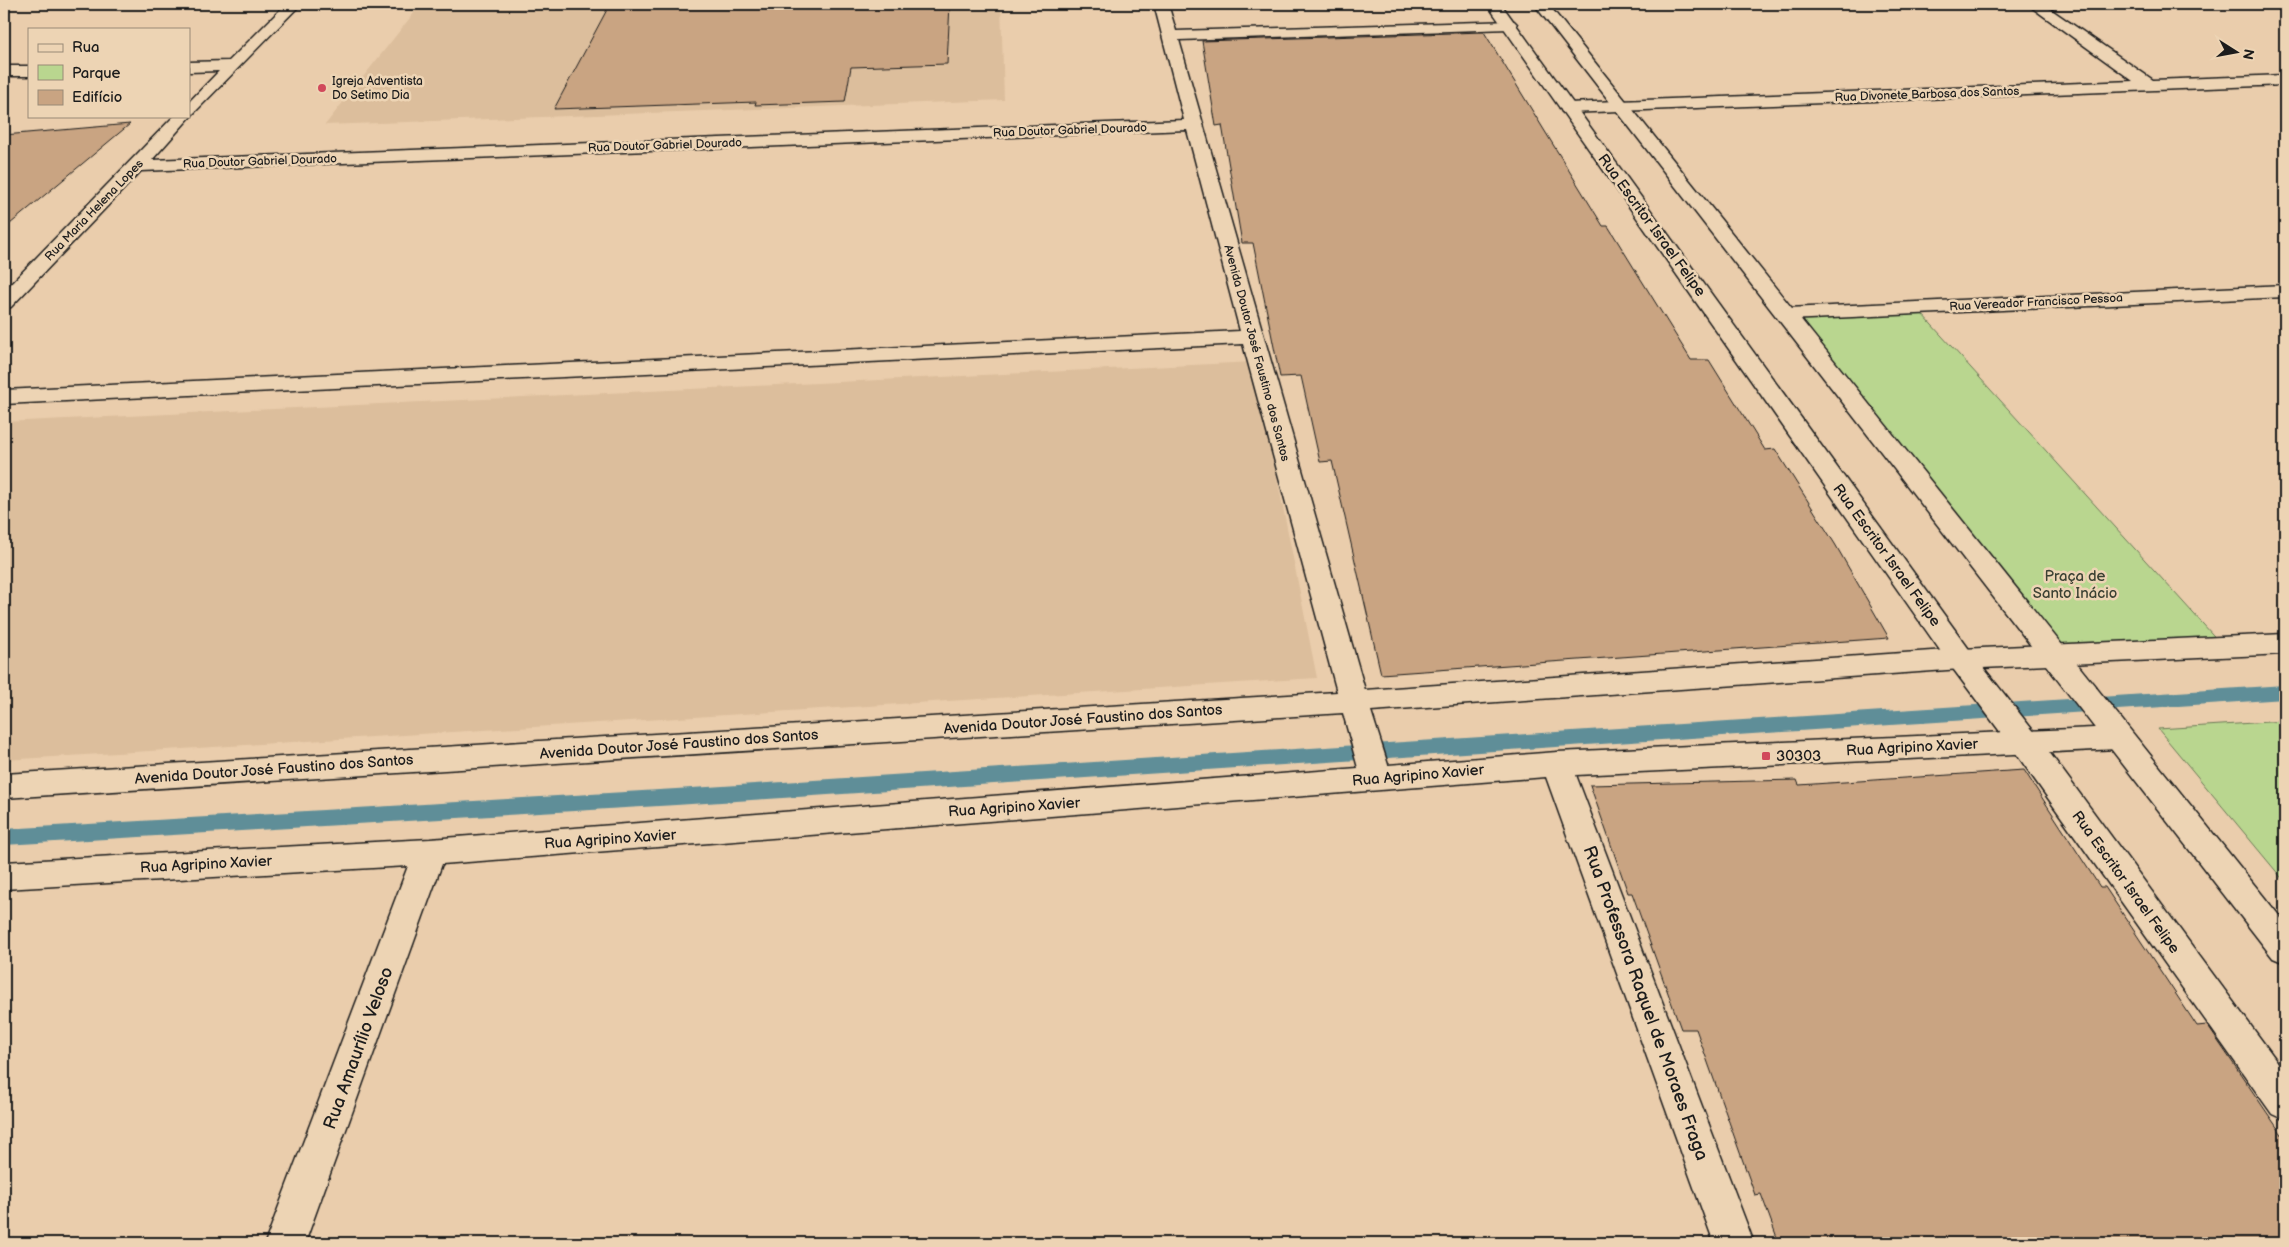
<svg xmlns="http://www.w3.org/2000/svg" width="2289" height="1247" font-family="'Balsamiq Sans',sans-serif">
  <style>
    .built { fill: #dcbe9c }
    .green { fill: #b9d68f; stroke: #6a7956 }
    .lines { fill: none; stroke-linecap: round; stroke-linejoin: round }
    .stream { fill: #5f8e98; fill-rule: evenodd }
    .building { fill: #c9a482; stroke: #1c1c1c }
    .minor-casing { stroke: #1c1c1c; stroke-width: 3 }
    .tertiary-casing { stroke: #1c1c1c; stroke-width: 3 }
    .minor { fill: #edd4b4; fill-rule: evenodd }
    .tertiary { fill: #edd4b4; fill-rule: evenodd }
    .poi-dot { fill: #d1495b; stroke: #edd4b4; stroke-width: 2 }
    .labels { text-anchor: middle; stroke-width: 5; stroke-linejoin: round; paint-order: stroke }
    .far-poi-label { font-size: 12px; fill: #1c1c1c; stroke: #edd4b4; text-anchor: start }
    .far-street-label { font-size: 12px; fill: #1c1c1c; stroke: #edd4b4 }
    .street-label { font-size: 15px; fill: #1c1c1c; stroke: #edd4b4 }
    .park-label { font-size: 15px; fill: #3b4133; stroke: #edd4b4 }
    .poi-label { font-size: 15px; fill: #1c1c1c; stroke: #edd4b4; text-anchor: start }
    .near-street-label { font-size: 18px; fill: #1c1c1c; stroke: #edd4b4 }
  </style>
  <rect width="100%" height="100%" fill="#eacdac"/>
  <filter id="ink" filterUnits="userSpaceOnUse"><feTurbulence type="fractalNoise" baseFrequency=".02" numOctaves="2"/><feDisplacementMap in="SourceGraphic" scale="10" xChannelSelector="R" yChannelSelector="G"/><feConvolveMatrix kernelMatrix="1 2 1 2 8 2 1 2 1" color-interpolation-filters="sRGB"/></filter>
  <g filter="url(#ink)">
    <path class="built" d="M 421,4 L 1001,4 L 1004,100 L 325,125 Z
      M 1254,362 L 1317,678 L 4,760 L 4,422 Z"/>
    <path class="green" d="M 1922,314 L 2222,645 L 2044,657 L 1787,320 Z
      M 2285,721 L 2285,882 L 2158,729 Z"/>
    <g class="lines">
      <path class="stream" d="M 2285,685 L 2285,699 L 676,805 L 4,845 L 4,829 L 676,789 Z"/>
    </g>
    <path class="building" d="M 610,4 L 950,4 L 947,64 L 851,67 L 845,102 L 755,105 L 756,102 L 554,109 Z
      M 1484,32 L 1603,226 L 1608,226 L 1691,360 L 1709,360 L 1765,450 L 1775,449 L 1835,544 L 1889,638 L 1381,674 L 1332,461 L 1320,462 L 1301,376 L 1280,377 L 1253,243 L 1242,243 L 1222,125 L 1216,126 L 1202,41 Z
      M 130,124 L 4,229 L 4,135 Z
      M 2024,770 L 2100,887 L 2105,887 L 2197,1026 L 2207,1025 L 2285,1139 L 2285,1243 L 1779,1243 L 1761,1194 L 1755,1195 L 1696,1029 L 1681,1029 L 1632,893 L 1628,893 L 1590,785 L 1797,780 L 1799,785 Z"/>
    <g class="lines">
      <defs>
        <path id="minor" d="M 286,4 L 301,4 L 192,115 L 152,160 L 1184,120 L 1154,4 L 1168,4 L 1176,31 L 1514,21 L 1517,24 L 1509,29 L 1179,40 L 1365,690 L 1961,649 L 2285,634 L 2285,654 L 1961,669 L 1371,711 L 1388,765 L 1557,752 L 2117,727 L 2128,730 L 2132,738 L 2128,746 L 2117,749 L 1576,775 L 1754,1243 L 1714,1243 L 1546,777 L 442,864 L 305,1243 L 265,1243 L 408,866 L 4,889 L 4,862 L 430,839 L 1358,768 L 1343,713 L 4,798 L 4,774 L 1337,692 L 1243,344 L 4,404 L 4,390 L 1240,331 L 1187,130 L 141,171 L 11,307 L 4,309 L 4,291 L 174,116 L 189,116 L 189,102 L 219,71 L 189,72 L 189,62 L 229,61 Z
          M 2027,4 L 2043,4 L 2153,80 L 2285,75 L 2285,85 L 1568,113 L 1562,112 L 1560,108 L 1562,104 L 1568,103 L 2133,81 Z
          M 4,66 L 29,66 L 29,76 L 4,76 Z
          M 2285,285 L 2285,297 L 1788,320 L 1781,318 L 1777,314 L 1781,310 L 1788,308 Z"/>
        <path id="tertiary" d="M 1487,4 L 1501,4 L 1971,652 L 2035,733 L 2285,1072 L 2285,1120 L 2272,1114 L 2013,749 L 1951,666 Z
          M 1534,4 L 1548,4 L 2285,923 L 2285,963 L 2273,958 Z"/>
      </defs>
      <use href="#minor" class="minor-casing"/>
      <use href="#tertiary" class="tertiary-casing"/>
      <use href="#minor" class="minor"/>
      <use href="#tertiary" class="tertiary"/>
    </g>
  </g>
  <g class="poi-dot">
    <circle cx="322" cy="88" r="5"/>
    <rect x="1761" y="751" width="10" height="10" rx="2.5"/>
  </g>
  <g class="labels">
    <g class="far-poi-label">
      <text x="332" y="85">Igreja Adventista<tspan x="332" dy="14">Do Setimo Dia</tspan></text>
    </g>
    <g class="far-street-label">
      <text transform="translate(1927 94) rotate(-2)" y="4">Rua Divonete Barbosa dos Santos</text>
      <text transform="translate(1070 130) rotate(-2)" y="4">Rua Doutor Gabriel Dourado</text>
      <text transform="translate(665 145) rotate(-2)" y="4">Rua Doutor Gabriel Dourado</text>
      <text transform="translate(260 161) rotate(-2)" y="4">Rua Doutor Gabriel Dourado</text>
      <text transform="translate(94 210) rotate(-46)" y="4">Rua Maria Helena Lopes</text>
      <text transform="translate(2036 302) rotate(-3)" y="4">Rua Vereador Francisco Pessoa</text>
      <text transform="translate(1257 353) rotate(75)" y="4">Avenida Doutor José Faustino dos Santos</text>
    </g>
    <g class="street-label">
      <text transform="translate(1652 225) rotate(54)" y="5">Rua Escritor Israel Felipe</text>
      <text transform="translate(1887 555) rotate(54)" y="5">Rua Escritor Israel Felipe</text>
      <text transform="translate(1083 719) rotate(-4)" y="5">Avenida Doutor José Faustino dos Santos</text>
      <text transform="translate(679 744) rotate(-4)" y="5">Avenida Doutor José Faustino dos Santos</text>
      <text transform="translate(1912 747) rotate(-3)" y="5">Rua Agripino Xavier</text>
      <text transform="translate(274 769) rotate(-4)" y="5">Avenida Doutor José Faustino dos Santos</text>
      <text transform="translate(1418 775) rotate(-5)" y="5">Rua Agripino Xavier</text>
      <text transform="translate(1014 807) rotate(-4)" y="5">Rua Agripino Xavier</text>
      <text transform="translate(610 839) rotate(-4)" y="5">Rua Agripino Xavier</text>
      <text transform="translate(206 864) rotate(-3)" y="5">Rua Agripino Xavier</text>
      <text transform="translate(2126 882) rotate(54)" y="5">Rua Escritor Israel Felipe</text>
    </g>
    <g class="park-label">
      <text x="2075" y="581">Praça de<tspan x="2075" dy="17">Santo Inácio</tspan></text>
    </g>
    <g class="poi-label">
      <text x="1776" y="761">30303</text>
    </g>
    <g class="near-street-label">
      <text transform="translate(1646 1003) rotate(70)" y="6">Rua Professora Raquel de Moraes Fraga</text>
      <text transform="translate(358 1048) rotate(-70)" y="6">Rua Amaurílio Veloso</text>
    </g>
  </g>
  <rect width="2289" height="1247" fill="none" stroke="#edd4b4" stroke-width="20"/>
  <rect x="10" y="10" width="2269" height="1227" fill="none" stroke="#1c1c1c" stroke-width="2" filter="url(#ink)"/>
  <rect x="28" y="28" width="162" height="90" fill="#edd4b4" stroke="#998a77"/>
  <rect x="38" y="44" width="25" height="8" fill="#edd4b4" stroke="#998a77"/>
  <text x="72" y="52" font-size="15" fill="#1c1c1c">Rua</text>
  <rect x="38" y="65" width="25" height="15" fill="#b9d68f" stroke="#998a77"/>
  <text x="72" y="78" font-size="15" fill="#1c1c1c">Parque</text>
  <rect x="38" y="90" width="25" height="15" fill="#c9a482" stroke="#998a77"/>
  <text x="72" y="102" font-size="15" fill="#1c1c1c">Edifício</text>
  <g transform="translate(2236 52) rotate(101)" stroke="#edd4b4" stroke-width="4" paint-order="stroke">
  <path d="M0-4L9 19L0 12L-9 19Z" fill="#1c1c1c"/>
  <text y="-8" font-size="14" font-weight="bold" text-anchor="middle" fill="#1c1c1c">N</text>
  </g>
</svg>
